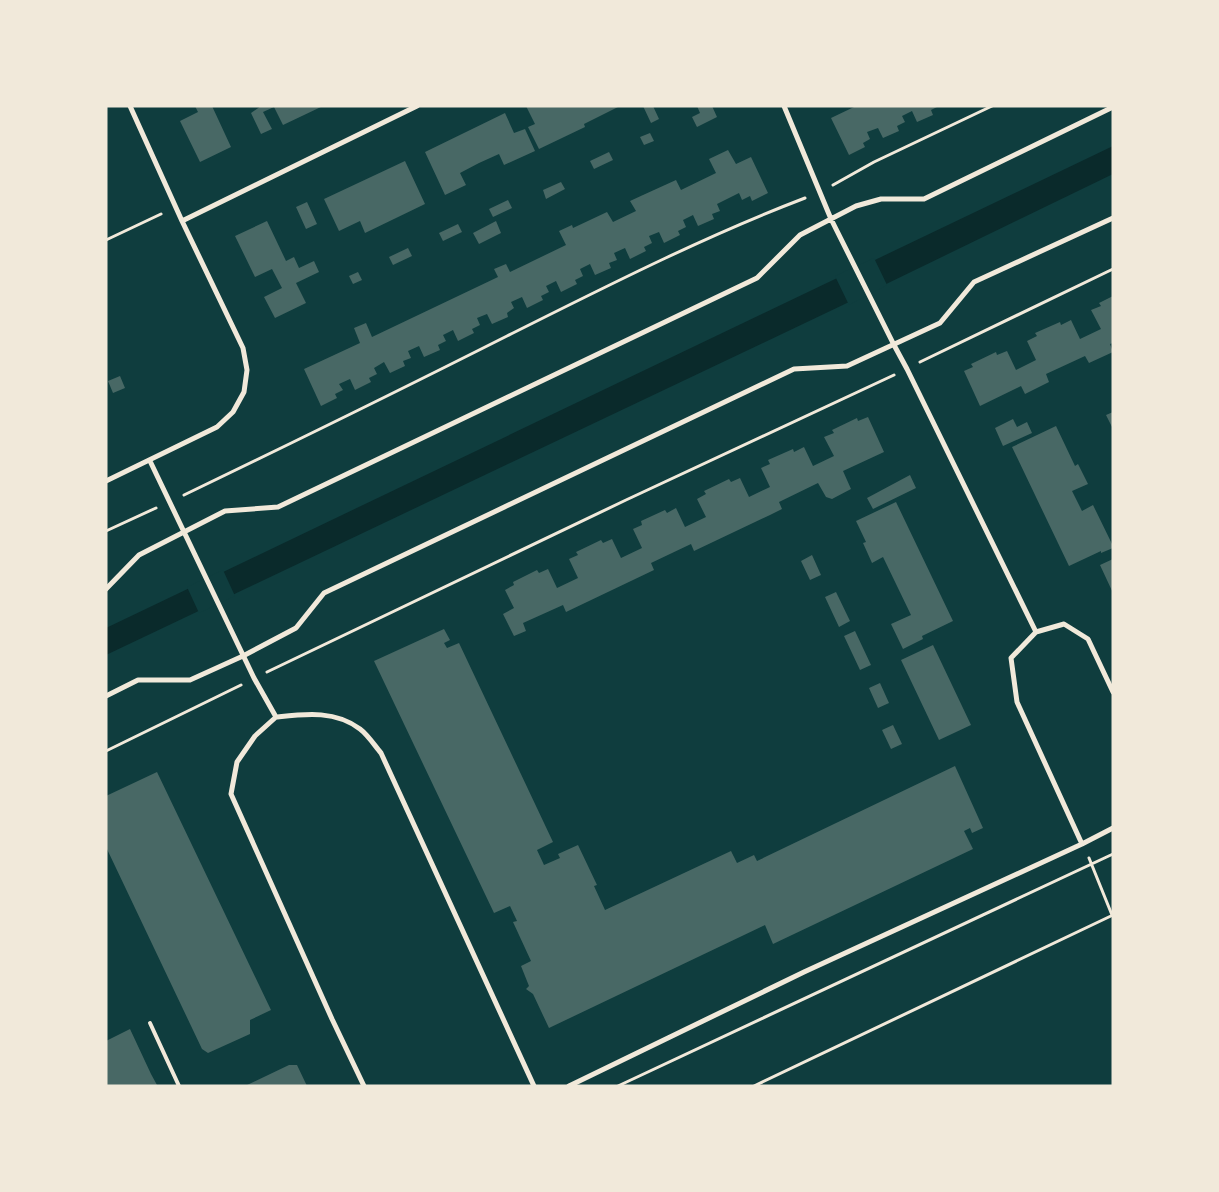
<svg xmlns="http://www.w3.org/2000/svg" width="1219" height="1192" font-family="Overpass,sans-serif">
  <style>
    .water { fill: #0a2a2b }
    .pier { fill: #0f3d3e }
    .building { fill: #486865 }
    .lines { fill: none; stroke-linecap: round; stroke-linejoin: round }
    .path { stroke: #f1e9da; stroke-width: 3 }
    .service { stroke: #f1e9da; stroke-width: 4 }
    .minor { stroke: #f1e9da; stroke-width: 5 }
  </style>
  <rect width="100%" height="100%" fill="#0f3d3e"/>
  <path class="water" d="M 1113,146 L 1113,174 L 847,303 L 106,655 L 106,628 Z"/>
  <path class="pier" d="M 874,258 L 887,285 L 849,305 L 835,276 Z
    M 223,570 L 235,596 L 199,613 L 187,587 Z"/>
  <path class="building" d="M 195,106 L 212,106 L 231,147 L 200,162 L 180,121 L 198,112 Z
    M 261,106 L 323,106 L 283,125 L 274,107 L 263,112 L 272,129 L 261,134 L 251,113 Z
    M 526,106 L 620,106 L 584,124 L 585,127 L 539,149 L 528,127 L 535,124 Z
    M 643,106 L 653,106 L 659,119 L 651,123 Z
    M 697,106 L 712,106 L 717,117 L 697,127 L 692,117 L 700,113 Z
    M 854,106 L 939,106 L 931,110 L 933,115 L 917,122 L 912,111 L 902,116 L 905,122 L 897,126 L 899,131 L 883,138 L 878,128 L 867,132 L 870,139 L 863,143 L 865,147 L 849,155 L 831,118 L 854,107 Z
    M 505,113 L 514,133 L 525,129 L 535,151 L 504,165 L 499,154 L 479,163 L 460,173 L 466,185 L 445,195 L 425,152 Z
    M 650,133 L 654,141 L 644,145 L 640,137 Z
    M 728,150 L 736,164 L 751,157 L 768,193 L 752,201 L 750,196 L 742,200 L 739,193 L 717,204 L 720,211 L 712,214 L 714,219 L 698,226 L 693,215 L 683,220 L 686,227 L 678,231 L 680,235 L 664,243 L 659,232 L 649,236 L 652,243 L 644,247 L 646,251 L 630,259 L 625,248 L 614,253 L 617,260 L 609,263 L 611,268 L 595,275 L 590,264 L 580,269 L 583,276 L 575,280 L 577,284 L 561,292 L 556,281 L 546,286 L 549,292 L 541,296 L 543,300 L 527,308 L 522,297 L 511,302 L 514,308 L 507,313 L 508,317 L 492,324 L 487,314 L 477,318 L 480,325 L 472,329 L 474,333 L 458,341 L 453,330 L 443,335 L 446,341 L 438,345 L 440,350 L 424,357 L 419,346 L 408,351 L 411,358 L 403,361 L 405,366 L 390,373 L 384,362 L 374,368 L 377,374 L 369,378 L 371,382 L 355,390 L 350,379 L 339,384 L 343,390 L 335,394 L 337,398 L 321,406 L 304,369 L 360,343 L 354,328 L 366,323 L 372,337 L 498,277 L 494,269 L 506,264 L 510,272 L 566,245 L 559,231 L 572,225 L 573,228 L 607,212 L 613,222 L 636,211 L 630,201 L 643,195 L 676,180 L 681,190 L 716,173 L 709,159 Z
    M 609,152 L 613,160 L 594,169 L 590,161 Z
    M 405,161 L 425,204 L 365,233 L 360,221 L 339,231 L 324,199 Z
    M 561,182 L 565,189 L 546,199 L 543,190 Z
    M 508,200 L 512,208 L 493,217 L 489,209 Z
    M 307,202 L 317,224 L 306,229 L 296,207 Z
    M 267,221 L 286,261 L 294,257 L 299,268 L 314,261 L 319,272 L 296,283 L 306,303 L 275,318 L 264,297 L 282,288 L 272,269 L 255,277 L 235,236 Z
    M 496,221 L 501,233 L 479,244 L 473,233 Z
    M 458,224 L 462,232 L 443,241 L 439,233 Z
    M 408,248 L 412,256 L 393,265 L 389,257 Z
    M 358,272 L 362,280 L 353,284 L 349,276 Z
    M 1113,296 L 1113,343 L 1110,344 L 1113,352 L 1089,363 L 1085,356 L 1046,374 L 1049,382 L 1025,394 L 1021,386 L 980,406 L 964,371 L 973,367 L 971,364 L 996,352 L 997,355 L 1007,351 L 1016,370 L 1036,360 L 1027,341 L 1037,336 L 1035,333 L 1060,322 L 1061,325 L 1071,320 L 1080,339 L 1101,329 L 1091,310 L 1101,306 L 1099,303 Z
    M 120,376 L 125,388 L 113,393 L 108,381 Z
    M 1113,412 L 1113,429 L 1106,415 Z
    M 868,417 L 884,452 L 843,471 L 851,489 L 832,499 L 826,497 L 818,483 L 779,502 L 782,509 L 770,515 L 694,551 L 691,544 L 651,563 L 654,570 L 566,612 L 563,605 L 523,623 L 526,631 L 514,636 L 503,614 L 514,608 L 505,590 L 514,585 L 513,582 L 537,570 L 539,573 L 548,569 L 557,588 L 578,578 L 569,559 L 578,555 L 576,552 L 601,540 L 603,543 L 612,539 L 621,558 L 642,548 L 633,529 L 642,525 L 641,521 L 665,510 L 667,513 L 676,508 L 685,527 L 706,517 L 697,499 L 706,494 L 704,491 L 729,479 L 731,482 L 740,478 L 749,497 L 770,487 L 761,468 L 770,464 L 768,460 L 793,449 L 794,452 L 804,447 L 813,466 L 834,456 L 824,437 L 834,433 L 832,430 L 857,418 L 858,421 Z
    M 1013,419 L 1017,427 L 1027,422 L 1032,433 L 1003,446 L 995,428 Z
    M 1056,426 L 1075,466 L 1078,464 L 1088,484 L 1072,491 L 1082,511 L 1093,505 L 1113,546 L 1113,548 L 1101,553 L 1101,551 L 1069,566 L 1012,447 Z
    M 910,475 L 916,488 L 873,509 L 867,498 Z
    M 896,502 L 953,621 L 922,636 L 923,639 L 903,649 L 891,624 L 911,615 L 883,557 L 872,563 L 863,543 L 866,542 L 856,521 Z
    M 812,555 L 821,575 L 810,580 L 801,561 Z
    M 1113,559 L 1113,593 L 1100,565 Z
    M 836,592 L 850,621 L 839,627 L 825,597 Z
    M 444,629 L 450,640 L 444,643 L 447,648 L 459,643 L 553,842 L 537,850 L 544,865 L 560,858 L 558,854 L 578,845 L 597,885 L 594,886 L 605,910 L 731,851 L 737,863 L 754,855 L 757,861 L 955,766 L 983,828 L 972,833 L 970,828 L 964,831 L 973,849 L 773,944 L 765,925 L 549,1028 L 533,994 L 526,989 L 529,986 L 521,966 L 531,961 L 513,922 L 517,921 L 510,906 L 494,913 L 374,661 Z
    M 855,631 L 871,665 L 860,670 L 844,636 Z
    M 933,645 L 971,725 L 939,740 L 901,660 Z
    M 880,683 L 889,703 L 878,708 L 869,688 Z
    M 893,725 L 902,744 L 891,749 L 882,730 Z
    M 157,772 L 271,1010 L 250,1020 L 250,1034 L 208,1053 L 202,1049 L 106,847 L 106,796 Z
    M 130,1029 L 151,1074 L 157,1085 L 106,1086 L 106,1041 Z
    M 289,1065 L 297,1065 L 307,1086 L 245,1086 Z"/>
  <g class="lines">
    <path class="path" d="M 833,185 L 874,162 L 992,106
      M 106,240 L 161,214
      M 920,362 L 1113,269
      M 184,495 C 292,443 400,390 507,336 C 605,287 703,237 805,198
      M 106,531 L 156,508
      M 267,672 L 626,500 L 894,375
      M 106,751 L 241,685
      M 1089,858 L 1112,915
      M 618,1086 L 1113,854
      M 754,1086 L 1113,915"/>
    <path class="service" d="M 150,1023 L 179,1086"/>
    <path class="minor" d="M 130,106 L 182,221
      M 784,106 L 831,219 L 894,345 L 907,369 L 1036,632
      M 150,461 L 254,678 L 276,717 L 255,736 L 237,762 L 231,794 L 332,1019 L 364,1086
      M 106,481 L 217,427 L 233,412 L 244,392 L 247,370 L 243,348 L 182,221 L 417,106
      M 106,589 L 139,555 L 225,511 L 278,507 L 757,278 L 800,235 L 856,206 L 881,199 L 924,199 L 1113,107
      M 106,696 L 138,680 L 190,680 L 243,656 L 296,628 L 324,593 L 794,369 L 847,366 L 940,323 L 974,282 L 1113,218
      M 276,717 C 305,714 335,710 360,729 C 368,735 375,746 381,753 L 534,1086
      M 1082,844 L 1017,702 L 1011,658 L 1036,632 L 1064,624 L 1088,639 L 1113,692
      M 569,1086 L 804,972 L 1082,844 L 1113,828"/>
  </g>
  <rect width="1219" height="1192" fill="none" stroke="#f1e9da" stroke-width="215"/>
</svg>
